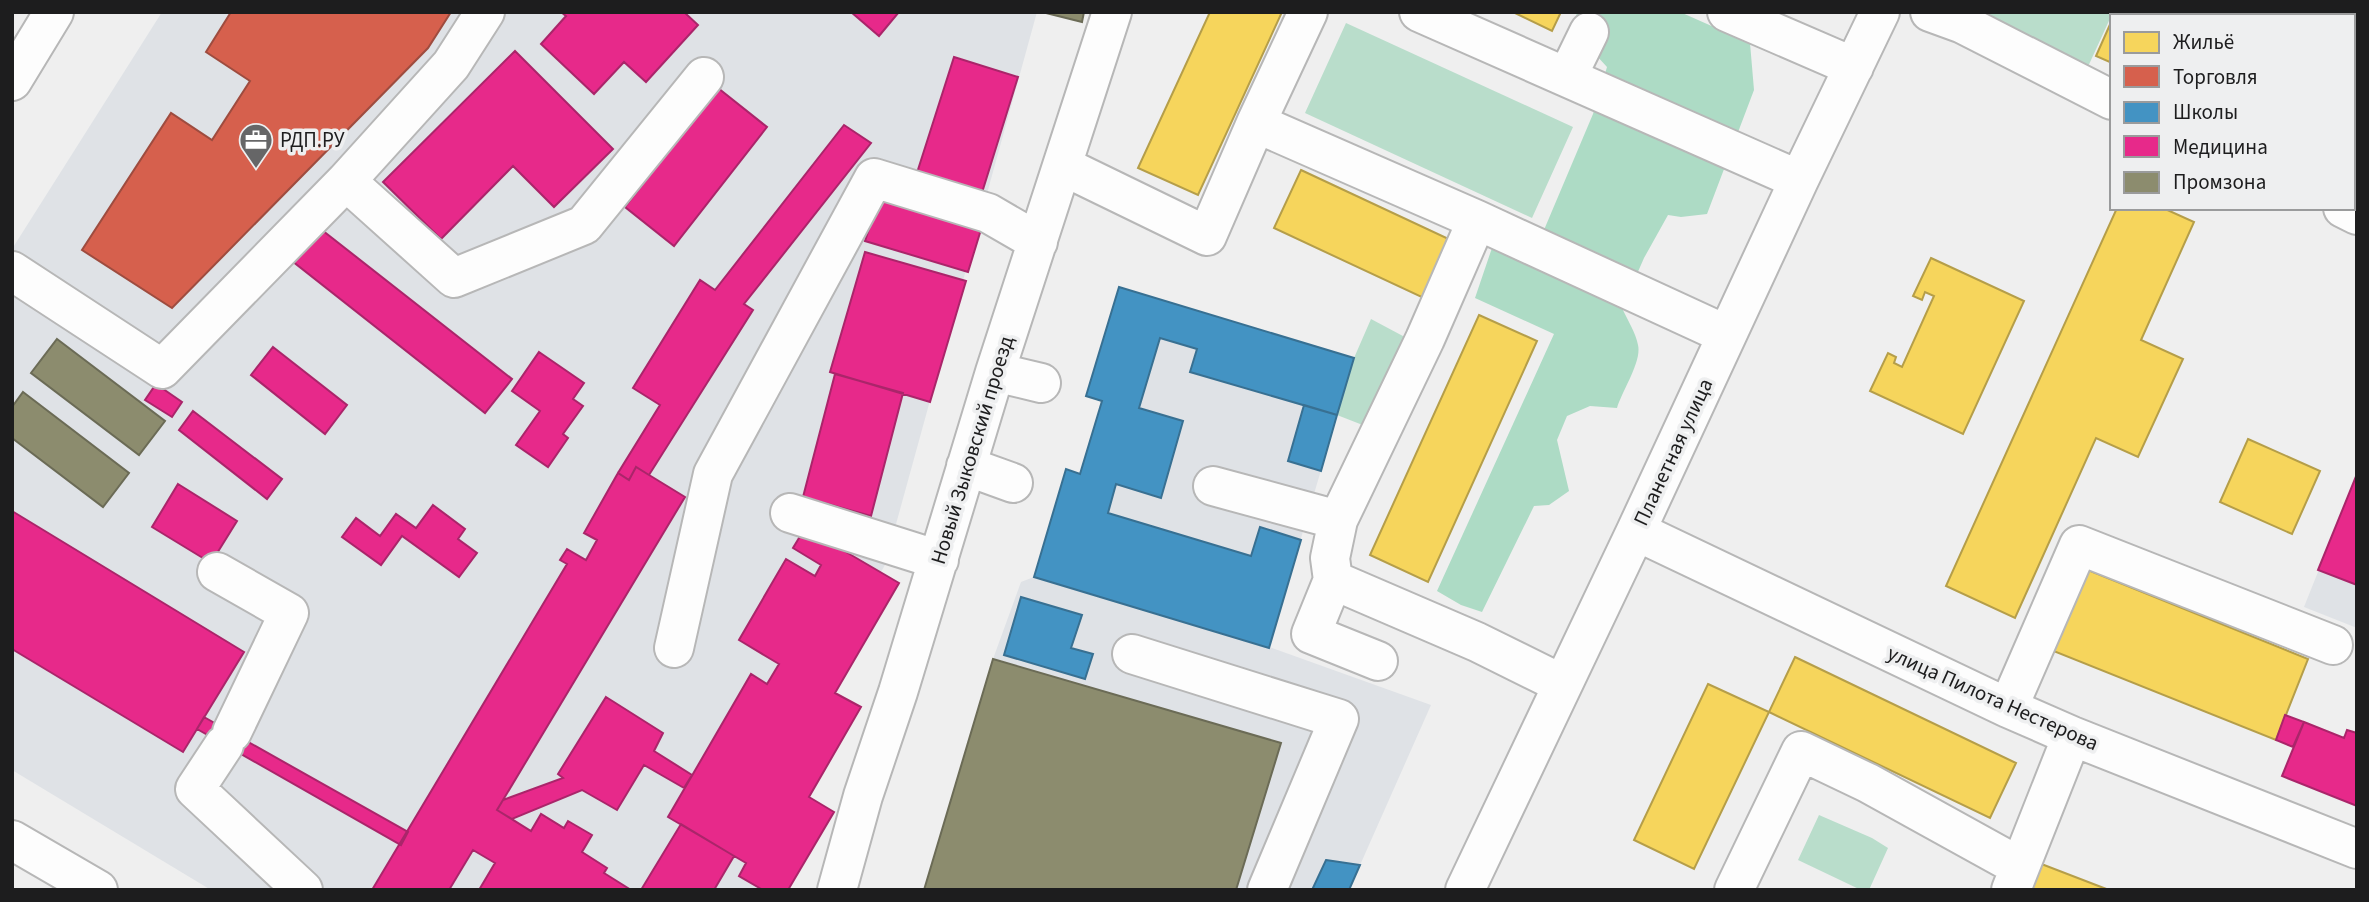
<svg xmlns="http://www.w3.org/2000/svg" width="2369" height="902" font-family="'Source Sans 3',sans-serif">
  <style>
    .built { fill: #dfe2e6 }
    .green { fill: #b9ddcb }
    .forest { fill: #addbc5 }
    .homes { fill: #f6d55c; stroke: #b59e49; stroke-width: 2 }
    .shops { fill: #d6604d; stroke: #9e4c3f; stroke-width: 2 }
    .schools { fill: #4393c3; stroke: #387092; stroke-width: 2 }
    .health { fill: #e7298a; stroke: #aa256a; stroke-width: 2 }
    .industry { fill: #8c8c6e; stroke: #6b6b56; stroke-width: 2 }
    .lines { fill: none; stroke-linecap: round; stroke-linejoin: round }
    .minor-casing { stroke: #b7b7b7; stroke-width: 42 }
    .minor { stroke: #fdfdfd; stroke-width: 38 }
    .labels { text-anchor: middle; stroke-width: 7; stroke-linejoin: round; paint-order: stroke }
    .poi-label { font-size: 21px; fill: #1d1d1e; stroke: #eeeff0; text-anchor: start }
    .street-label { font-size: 21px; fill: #1d1d1e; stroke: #eeeff0 }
  </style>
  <rect width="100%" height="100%" fill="#efefef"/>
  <path class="built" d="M 162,12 L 1037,12 L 893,535 L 895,547 L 881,572 L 899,583 L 835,692 L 861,707 L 809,797 L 834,812 L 788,890 L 211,890 L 12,770 L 12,249 Z
    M 1119,287 L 1354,358 L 1269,647 L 1431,705 L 1349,890 L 924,890 L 993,659 L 1021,582 L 1034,577 L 1066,469 L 1080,473 L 1102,401 L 1086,396 Z
    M 2357,474 L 2357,628 L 2304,607 Z"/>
  <path class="green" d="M 1988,12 L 2113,12 L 2086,71 L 1984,22 Z
    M 1346,23 L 1573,127 L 1532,218 L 1305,113 Z
    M 1371,319 L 1416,343 L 1378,431 L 1337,415 L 1354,358 Z
    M 1819,815 L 1872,838 L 1888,848 L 1869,890 L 1861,890 L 1798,860 Z"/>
  <path class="forest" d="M 1577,12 L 1680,12 L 1750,43 L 1754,90 L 1707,214 L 1681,217 L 1668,215 L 1644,258 L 1622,308 C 1627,319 1636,333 1638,345 C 1642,361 1622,391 1617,408 L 1590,406 L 1567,416 L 1557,440 L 1569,491 L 1549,505 L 1534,506 L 1482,612 L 1461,605 L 1437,591 L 1554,334 L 1475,298 L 1494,242 L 1541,237 L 1593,114 L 1607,67 L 1573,30 Z"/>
  <path class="homes" d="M 1210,12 L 1282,12 L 1198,195 L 1138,168 Z
    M 1513,12 L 1561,12 L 1552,31 Z
    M 2115,12 L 2191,12 L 2190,16 L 2114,16 Z
    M 2323,12 L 2357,12 L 2357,143 L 2353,151 L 2353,16 L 2331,16 Z
    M 2112,20 L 2112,63 L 2096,56 Z
    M 1301,170 L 1455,242 L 1428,300 L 1274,228 Z
    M 2117,208 L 2163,208 L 2194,222 L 2141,340 L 2183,359 L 2138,457 L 2096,438 L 2015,618 L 1946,586 Z
    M 1931,258 L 2024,301 L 1963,434 L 1870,391 L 1888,353 L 1896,357 L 1894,363 L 1902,367 L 1934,296 L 1925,292 L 1922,300 L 1913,296 Z
    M 1479,315 L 1537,341 L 1428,582 L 1370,555 Z
    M 2248,439 L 2320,471 L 2292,534 L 2220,502 Z
    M 2083,568 L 2308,659 L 2276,740 L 2051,650 Z
    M 1795,657 L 2016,763 L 1990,818 L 1769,712 Z
    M 1708,684 L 1769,712 L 1694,869 L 1634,840 Z
    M 2031,860 L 2109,890 L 2020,890 Z"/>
  <path class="shops" d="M 231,12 L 451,12 L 428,48 L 172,308 L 82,250 L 171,113 L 212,140 L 250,81 L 206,52 Z"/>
  <path class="schools" d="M 1119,287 L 1354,358 L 1337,415 L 1190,372 L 1197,349 L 1160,338 L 1139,408 L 1183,421 L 1161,498 L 1116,484 L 1108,513 L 1251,556 L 1260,527 L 1301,540 L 1269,648 L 1034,577 L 1066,469 L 1080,474 L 1102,401 L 1086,396 Z
    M 1304,405 L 1337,415 L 1321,471 L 1288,461 Z
    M 1021,597 L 1082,615 L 1071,648 L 1093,654 L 1085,679 L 1004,655 Z
    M 1326,860 L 1360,865 L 1349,890 L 1312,890 Z"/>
  <path class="health" d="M 561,12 L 684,12 L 698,25 L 646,82 L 624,62 L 594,94 L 541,44 L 566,16 Z
    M 851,12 L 899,12 L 879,36 Z
    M 515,51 L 613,149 L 554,207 L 513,166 L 441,239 L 383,182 Z
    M 954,57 L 1018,77 L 980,199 L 915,179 Z
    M 718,88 L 767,127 L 674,246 L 625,207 Z
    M 844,125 L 871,143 L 744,304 L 753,310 L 649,475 L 636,467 L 629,480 L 618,473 L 660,405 L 633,388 L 700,280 L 715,290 Z
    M 881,192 L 983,223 L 968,272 L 865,241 Z
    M 313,223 L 512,379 L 485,413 L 287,257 Z
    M 865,252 L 966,281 L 930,402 L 830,372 Z
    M 273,347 L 347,405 L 325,434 L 251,375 Z
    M 539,352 L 584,383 L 573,399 L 583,406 L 563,434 L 568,438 L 548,467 L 516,445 L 540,411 L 512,391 Z
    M 835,374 L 903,393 L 871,516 L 803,497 Z
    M 156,384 L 182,402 L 172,417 L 145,400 Z
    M 193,411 L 282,479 L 267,499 L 179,430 Z
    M 636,467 L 685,497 L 497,810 L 531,831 L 541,814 L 564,828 L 568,821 L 592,835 L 582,852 L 607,868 L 604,873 L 631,890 L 479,890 L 495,863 L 473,850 L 449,890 L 372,890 L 567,564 L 560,560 L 567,549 L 586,560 L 597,540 L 584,533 L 618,473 L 629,480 Z
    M 2357,474 L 2357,585 L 2318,570 Z
    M 178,484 L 237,521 L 211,563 L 152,527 Z
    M 433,505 L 465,529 L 458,539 L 477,553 L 459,577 L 402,536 L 381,565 L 342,537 L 356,518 L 380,536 L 396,514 L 416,528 Z
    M 12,511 L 244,652 L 183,752 L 12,649 Z
    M 805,528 L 899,583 L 835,693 L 861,707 L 809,797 L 834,812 L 788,890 L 763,890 L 739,876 L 746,863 L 668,817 L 751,674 L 767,684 L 779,664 L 739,640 L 786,559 L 815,576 L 821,565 L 793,548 Z
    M 606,697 L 663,733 L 654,751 L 692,775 L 684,788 L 644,765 L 617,810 L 582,790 L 512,819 L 497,810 L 503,800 L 563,778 L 558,774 Z
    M 2285,715 L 2304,722 L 2293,747 L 2276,740 Z
    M 204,717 L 408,832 L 401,845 L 197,729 Z
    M 2304,722 L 2344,738 L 2347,730 L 2357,733 L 2357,806 L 2282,776 Z
    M 681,824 L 734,856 L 714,890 L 641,890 Z"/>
  <path class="industry" d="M 1042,12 L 1084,12 L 1082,22 Z
    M 57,339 L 165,421 L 139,455 L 31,373 Z
    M 23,392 L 129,473 L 103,507 L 12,438 L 12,407 Z
    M 993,659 L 1281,743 L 1236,890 L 924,890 Z"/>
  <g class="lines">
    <defs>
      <path id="minor" d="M 1419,12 L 1799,180
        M 1727,12 L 1854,67
        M 1930,12 L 1963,24 L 2112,100
        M 2272,12 L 2279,16
        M 2194,16 L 2196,12
        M 1567,77 L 1589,32
        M 12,81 L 54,12
        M 1256,123 L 1308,12
        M 2353,164 L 2357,156
        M 1063,166 L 1207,236 L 1256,123 L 1477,220 L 1727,335
        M 346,181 L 454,278 L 584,225 L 704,77
        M 2343,208 L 2357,215
        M 1477,220 L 1425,339 L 1338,520 L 1330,558 L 1333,580 L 1477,642 L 1562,684
        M 12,271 L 162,369 L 346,181 L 451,65 L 485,12
        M 995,372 L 1041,383
        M 966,466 L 1013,483
        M 1213,486 L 1338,520
        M 790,513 L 939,560
        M 1636,531 L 2008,708 L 2072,736 L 2357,849
        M 217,572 L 289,613 L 232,732
        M 1333,580 L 1311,634 L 1378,661
        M 674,648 L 713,474 L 874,178 L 988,213 L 1038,242
        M 1132,654 L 1339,719 L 1267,890
        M 2008,708 L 2079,545 L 2333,645
        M 224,745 L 195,789 L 303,890
        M 12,840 L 98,890
        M 837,890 L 863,796 L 898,692 L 995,372 L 1112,12
        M 1465,890 L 1636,531 L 1799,180 L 1880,12
        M 1734,890 L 1801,751 L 1868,783 L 2020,867
        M 2011,890 L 2072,736"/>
    </defs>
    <use href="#minor" class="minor-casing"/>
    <use href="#minor" class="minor"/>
  </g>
  <defs>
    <symbol id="office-pin" viewBox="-11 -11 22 30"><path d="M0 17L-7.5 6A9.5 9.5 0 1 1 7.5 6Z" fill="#666667" stroke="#eeeff0"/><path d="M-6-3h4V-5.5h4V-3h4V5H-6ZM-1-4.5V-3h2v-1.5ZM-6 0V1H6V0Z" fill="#fff"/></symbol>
  </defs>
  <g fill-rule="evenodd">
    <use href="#office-pin" x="237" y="121" width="38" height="52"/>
  </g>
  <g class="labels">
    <g class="poi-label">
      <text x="280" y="147">РДП.РУ</text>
    </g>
    <g class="street-label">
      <text transform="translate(972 450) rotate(-73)" y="7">Новый Зыковский проезд</text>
      <text transform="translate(1673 452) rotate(-65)" y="7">Планетная улица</text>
      <text transform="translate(1993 698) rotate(24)" y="7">улица Пилота Нестерова</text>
    </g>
  </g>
  <rect width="2369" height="902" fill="none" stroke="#1d1d1e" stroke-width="28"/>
  <rect x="2110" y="14" width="245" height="196" fill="#eeeff0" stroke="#9a9b9c" stroke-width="2"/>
  <rect x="2124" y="32" width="35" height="21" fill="#f6d55c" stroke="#9a9b9c" stroke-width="2"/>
  <text x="2173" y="49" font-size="21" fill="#1d1d1e">Жильё</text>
  <rect x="2124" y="66" width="35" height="21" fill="#d6604d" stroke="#9a9b9c" stroke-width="2"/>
  <text x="2173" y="84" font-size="21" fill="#1d1d1e">Торговля</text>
  <rect x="2124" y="102" width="35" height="21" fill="#4393c3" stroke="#9a9b9c" stroke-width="2"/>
  <text x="2173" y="119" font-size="21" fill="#1d1d1e">Школы</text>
  <rect x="2124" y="136" width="35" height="21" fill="#e7298a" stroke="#9a9b9c" stroke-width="2"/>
  <text x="2173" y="154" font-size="21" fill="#1d1d1e">Медицина</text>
  <rect x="2124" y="172" width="35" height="21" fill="#8c8c6e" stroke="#9a9b9c" stroke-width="2"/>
  <text x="2173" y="189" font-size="21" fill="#1d1d1e">Промзона</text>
</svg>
